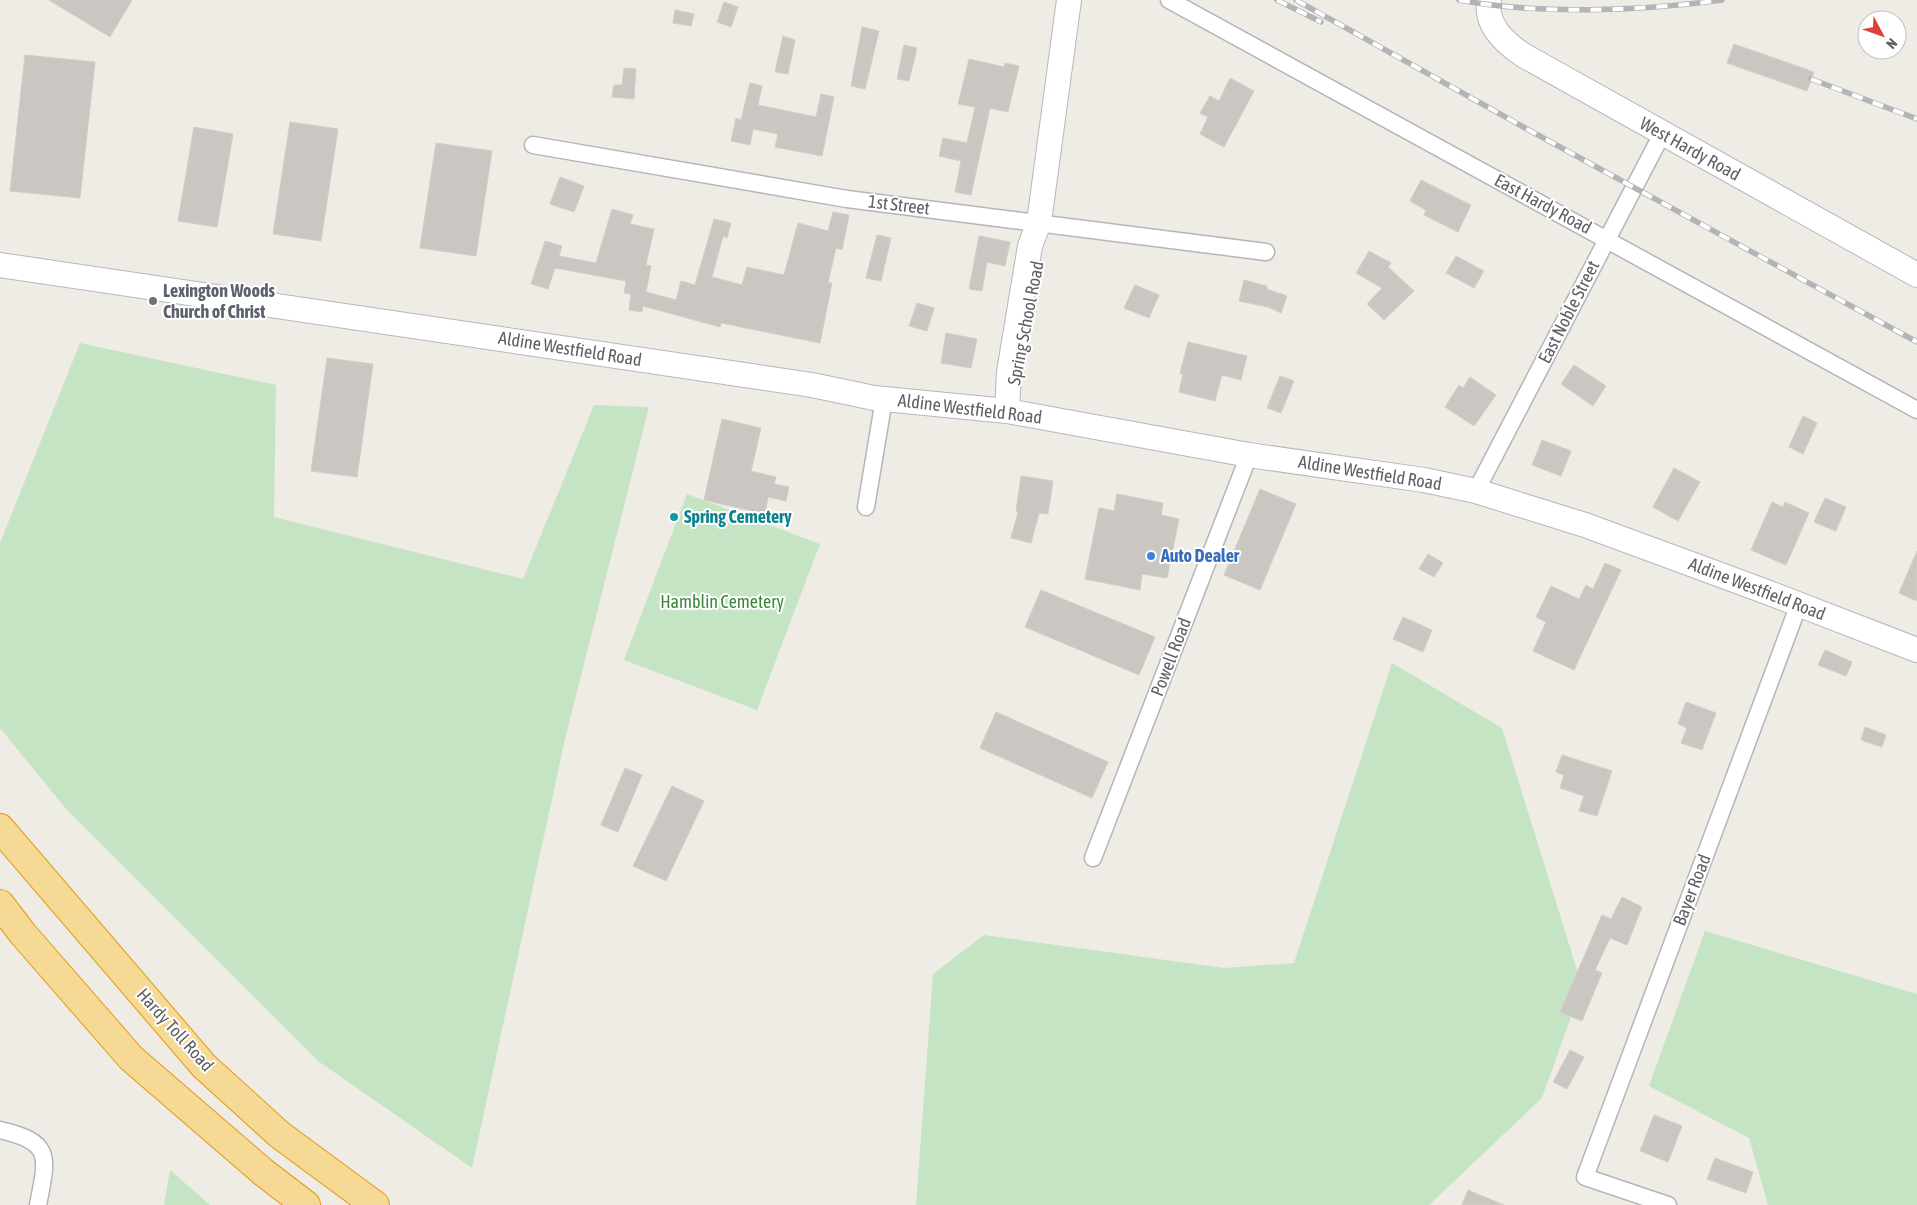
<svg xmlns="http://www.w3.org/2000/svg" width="1917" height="1205" font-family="'Asap Condensed',sans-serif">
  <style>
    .green { fill: #c5e4c4 }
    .building { fill: #cac7c2; stroke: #d3cec4 }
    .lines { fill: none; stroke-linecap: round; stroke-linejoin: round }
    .street-casing { stroke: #b3b6b9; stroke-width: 19 }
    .secondary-casing { stroke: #b4b8bc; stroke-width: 26 }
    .highway-casing { stroke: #e49910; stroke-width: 30 }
    .street { stroke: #fff; stroke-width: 16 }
    .secondary { stroke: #fff; stroke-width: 24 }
    .highway { stroke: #f6d995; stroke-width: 28 }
    .rail-casing { stroke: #b3b4b5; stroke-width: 5.5 }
    .rail { stroke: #fff; stroke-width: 4; stroke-dasharray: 11; stroke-linecap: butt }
    .worship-dot { fill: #6b7280; stroke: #fff; stroke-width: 2 }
    .culture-dot { fill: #0f9aa8; stroke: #fff; stroke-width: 2 }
    .shop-dot { fill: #3f7fe0; stroke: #fff; stroke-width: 2 }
    .labels { text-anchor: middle; stroke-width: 4; stroke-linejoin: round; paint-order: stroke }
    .street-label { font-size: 18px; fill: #5d6165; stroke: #fff }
    .worship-label { font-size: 18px; font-weight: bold; fill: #5b616d; stroke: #fff; text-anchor: start }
    .culture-label { font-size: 18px; font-weight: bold; fill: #0d838f; stroke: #fff; text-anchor: start }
    .shop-label { font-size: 18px; font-weight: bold; fill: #366cbe; stroke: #fff; text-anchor: start }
    .park-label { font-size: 18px; fill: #3c853c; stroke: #fff }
  </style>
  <rect width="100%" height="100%" fill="#eeece5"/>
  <path class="green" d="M 80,343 L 276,385 L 274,517 L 523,579 L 594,405 L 649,407 L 565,739 L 472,1168 L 318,1061 L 67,810 L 0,728 L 0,543 Z
    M 687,494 L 820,544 L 757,710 L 624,660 Z
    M 1392,663 L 1502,728 L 1582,986 L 1542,1098 L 1429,1205 L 916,1205 L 933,974 L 984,935 L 1224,968 L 1294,963 Z
    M 1705,931 L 1917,994 L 1917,1205 L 1768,1205 L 1749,1138 L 1649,1086 Z
    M 170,1170 L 210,1205 L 164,1205 Z"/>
  <path class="building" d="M 49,0 L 132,0 L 110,37 Z
    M 724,2 L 738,7 L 731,27 L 717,22 Z
    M 675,10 L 694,14 L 691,26 L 673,23 Z
    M 862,27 L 879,31 L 865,89 L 851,86 Z
    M 783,36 L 795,40 L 788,74 L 775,72 Z
    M 1734,44 L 1814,72 L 1807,91 L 1727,63 Z
    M 904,45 L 917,48 L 909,81 L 897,79 Z
    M 25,55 L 95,62 L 80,198 L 10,191 Z
    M 969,59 L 1004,67 L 1005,63 L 1019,66 L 1008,112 L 990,108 L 971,195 L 955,192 L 961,161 L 939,156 L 943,138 L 967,143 L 975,107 L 958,104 Z
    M 624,68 L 636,69 L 634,99 L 612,97 L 614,85 L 622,85 Z
    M 1230,78 L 1254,91 L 1224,147 L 1200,134 L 1208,117 L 1200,113 L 1210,96 L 1219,101 Z
    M 750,83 L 762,86 L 758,105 L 816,117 L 821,94 L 834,97 L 822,156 L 775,147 L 778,134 L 753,129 L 750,145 L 731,141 L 736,118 L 741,120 Z
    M 290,122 L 338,129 L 321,241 L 273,234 Z
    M 194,127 L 233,134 L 217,227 L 178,221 Z
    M 436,143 L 492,151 L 476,256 L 420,248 Z
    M 560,177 L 584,186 L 574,212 L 550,204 Z
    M 1421,180 L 1471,205 L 1458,232 L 1424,215 L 1426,210 L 1410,201 Z
    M 612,209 L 633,215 L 630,224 L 654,229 L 646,265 L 651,266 L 646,292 L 676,300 L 681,281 L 695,285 L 714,219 L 731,223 L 727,238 L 723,236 L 712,277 L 742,285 L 747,267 L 784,275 L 798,223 L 828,231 L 833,212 L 849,215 L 842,250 L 836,248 L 828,283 L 832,283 L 820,343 L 721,323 L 720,327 L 643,306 L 642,312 L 629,310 L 631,294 L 624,293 L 626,281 L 555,268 L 548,289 L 531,284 L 545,241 L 562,246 L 559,256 L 596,263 Z
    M 877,235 L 891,238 L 881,281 L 866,278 Z
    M 979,236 L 1010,242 L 1005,266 L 987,262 L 982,291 L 969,289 Z
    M 1369,251 L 1391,263 L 1388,267 L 1414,291 L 1384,320 L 1367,304 L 1382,288 L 1356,273 Z
    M 1456,256 L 1484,271 L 1474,288 L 1446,273 Z
    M 1244,280 L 1267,286 L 1267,289 L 1287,296 L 1281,313 L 1268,307 L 1239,301 Z
    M 1135,285 L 1159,295 L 1149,318 L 1124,308 Z
    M 917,303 L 934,308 L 927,331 L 909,326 Z
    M 946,333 L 977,339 L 971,368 L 941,363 Z
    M 1188,342 L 1247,356 L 1241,380 L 1222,375 L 1215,401 L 1179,392 L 1183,374 L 1180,374 Z
    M 327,358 L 373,364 L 357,477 L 311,471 Z
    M 1574,365 L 1606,386 L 1593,406 L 1561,384 Z
    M 1280,376 L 1294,381 L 1281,413 L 1267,408 Z
    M 1470,377 L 1496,395 L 1474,426 L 1445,407 L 1459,385 L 1463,388 Z
    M 1803,416 L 1817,423 L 1803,454 L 1789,447 Z
    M 722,419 L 761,428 L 751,471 L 776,477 L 774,484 L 789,487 L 786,501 L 768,497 L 765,514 L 704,500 Z
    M 1542,440 L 1571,451 L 1561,476 L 1532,465 Z
    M 1674,468 L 1700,482 L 1678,521 L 1653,507 Z
    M 1021,476 L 1053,481 L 1048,514 L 1039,513 L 1031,543 L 1011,538 L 1018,512 L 1016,511 Z
    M 1260,489 L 1296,504 L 1260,590 L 1224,575 Z
    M 1117,494 L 1163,503 L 1161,515 L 1179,519 L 1167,578 L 1142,574 L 1140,590 L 1085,579 L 1099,508 L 1114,511 Z
    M 1825,498 L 1846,507 L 1836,531 L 1814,522 Z
    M 1772,502 L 1783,507 L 1785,502 L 1809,513 L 1786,565 L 1751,550 Z
    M 1917,551 L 1917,601 L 1899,593 Z
    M 1428,554 L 1443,563 L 1434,577 L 1419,569 Z
    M 1605,563 L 1621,570 L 1574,670 L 1533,651 L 1546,622 L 1536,617 L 1551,586 L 1579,599 L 1586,585 L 1593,589 Z
    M 1041,590 L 1155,637 L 1139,675 L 1025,627 Z
    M 1403,617 L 1432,630 L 1423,652 L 1393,639 Z
    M 1825,650 L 1852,662 L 1846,676 L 1818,665 Z
    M 1686,702 L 1716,713 L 1702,750 L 1681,743 L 1687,728 L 1678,724 Z
    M 996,712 L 1108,762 L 1092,798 L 980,748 Z
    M 1865,727 L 1886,735 L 1882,747 L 1861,740 Z
    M 1562,755 L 1612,771 L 1597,816 L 1579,811 L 1584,796 L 1560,788 L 1564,775 L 1556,772 Z
    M 625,768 L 642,775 L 618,832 L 601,825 Z
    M 672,786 L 704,801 L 666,881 L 633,866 Z
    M 1622,897 L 1642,907 L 1627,945 L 1610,938 L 1595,970 L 1602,973 L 1582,1021 L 1560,1012 L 1602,915 L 1611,919 Z
    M 1570,1050 L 1584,1057 L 1567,1089 L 1553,1082 Z
    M 1654,1115 L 1682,1126 L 1668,1162 L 1640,1151 Z
    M 1715,1158 L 1753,1172 L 1746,1193 L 1707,1179 Z
    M 1468,1190 L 1504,1205 L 1462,1205 Z"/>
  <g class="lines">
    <defs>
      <path id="street" d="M 1169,0 C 1419,135 1668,272 1917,410
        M 533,145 L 847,199 L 1266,252
        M 1476,491 L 1662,134
        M 866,507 L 884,399
        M 1093,858 L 1249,455
        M 0,1130 C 54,1142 47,1158 38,1205
        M 1668,1205 L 1585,1177 L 1799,604"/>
      <path id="secondary" d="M 1489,0 C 1485,25 1504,42 1523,55 L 1917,275
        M 0,265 L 812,385 L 874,398 L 1007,411 L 1249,455 L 1424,480 L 1476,491 L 1585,525 L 1764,591 L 1917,650
        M 1007,411 L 1009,372 L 1030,246 L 1039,222 L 1069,0"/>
      <path id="highway" d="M 0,828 L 204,1066 L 280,1135 L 375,1205
        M 0,904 L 23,934 L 131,1058 L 263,1172 L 306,1205"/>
    </defs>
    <use href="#street" class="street-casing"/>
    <use href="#secondary" class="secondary-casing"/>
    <use href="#highway" class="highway-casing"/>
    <use href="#street" class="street"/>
    <use href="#secondary" class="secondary"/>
    <use href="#highway" class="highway"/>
    <defs>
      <path id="rail" d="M 1277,0 L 1321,22
        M 1296,0 L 1527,129 L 1917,342
        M 1459,0 C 1540,15 1640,11 1722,0
        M 1811,79 L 1917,119"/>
    </defs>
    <use href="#rail" class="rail-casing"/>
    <use href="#rail" class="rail"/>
  </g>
  <circle class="worship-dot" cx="153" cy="301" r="5"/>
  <circle class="culture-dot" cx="674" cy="517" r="5"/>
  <circle class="shop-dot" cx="1151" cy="556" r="5"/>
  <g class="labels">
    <g class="street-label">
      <text transform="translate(1690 149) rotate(29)" y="6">West Hardy Road</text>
      <text transform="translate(1543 204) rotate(28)" y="6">East Hardy Road</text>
      <text transform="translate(899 205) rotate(7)" y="6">1st Street</text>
      <text transform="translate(1569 312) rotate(-63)" y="6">East Noble Street</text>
      <text transform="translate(1026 323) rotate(-79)" y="6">Spring School Road</text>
      <text transform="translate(570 349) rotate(9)" y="6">Aldine Westfield Road</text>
      <text transform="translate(970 409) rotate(7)" y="6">Aldine Westfield Road</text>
      <text transform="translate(1370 473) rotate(9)" y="6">Aldine Westfield Road</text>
      <text transform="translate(1757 589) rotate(21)" y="6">Aldine Westfield Road</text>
      <text transform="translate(1171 657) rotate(-69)" y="6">Powell Road</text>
      <text transform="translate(1692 890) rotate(-69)" y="6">Bayer Road</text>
      <text transform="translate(175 1030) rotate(48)" y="6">Hardy Toll Road</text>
    </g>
    <g class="worship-label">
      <text x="163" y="297">Lexington Woods<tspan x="163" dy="21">Church of Christ</tspan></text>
    </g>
    <g class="culture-label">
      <text x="684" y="523">Spring Cemetery</text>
    </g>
    <g class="shop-label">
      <text x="1161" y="562">Auto Dealer</text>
    </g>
    <g class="park-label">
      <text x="722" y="608">Hamblin Cemetery</text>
    </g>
  </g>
  <g transform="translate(1882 35) rotate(131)"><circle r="24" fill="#ffffff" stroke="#bec0c1"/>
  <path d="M0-4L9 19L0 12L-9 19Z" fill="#de423c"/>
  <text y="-8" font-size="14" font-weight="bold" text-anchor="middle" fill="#5d6165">N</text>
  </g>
</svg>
